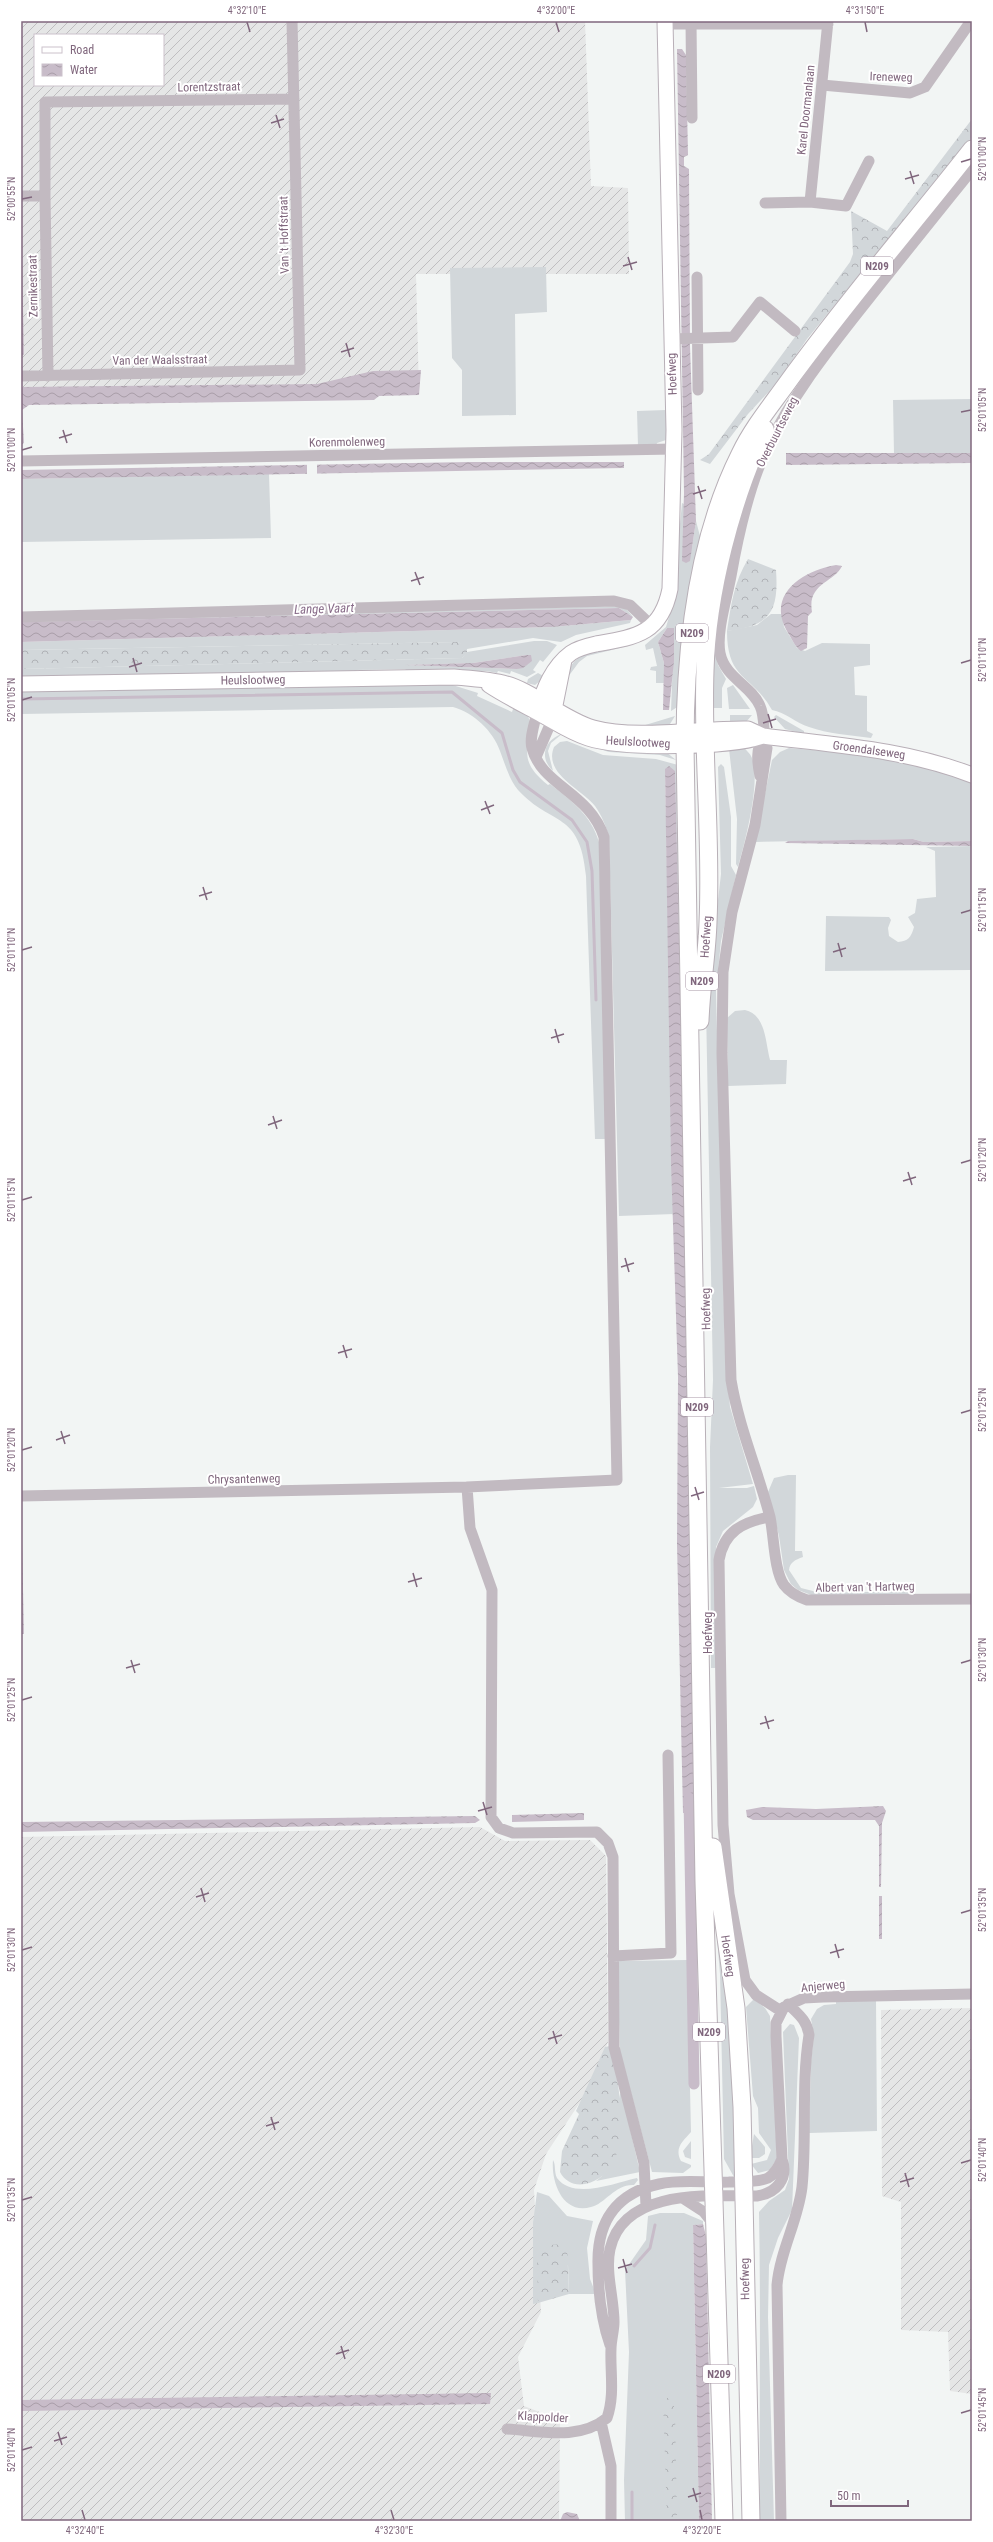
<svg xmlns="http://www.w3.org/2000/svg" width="993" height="2542" font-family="'Roboto Condensed',sans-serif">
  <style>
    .industrial { fill: url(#industrial-furrows); fill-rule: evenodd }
    .grass { fill: #d2d7da; fill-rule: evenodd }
    .forest { fill: url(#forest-crowns) }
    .water { fill: url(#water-waves) }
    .pier { fill: #f2f5f4 }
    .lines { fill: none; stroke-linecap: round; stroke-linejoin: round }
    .stream { stroke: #c8bcc9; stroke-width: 3 }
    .canal { stroke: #c8bcc9; stroke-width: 11 }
    .secondary-casing { stroke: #b8afb7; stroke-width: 17 }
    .primary-casing { stroke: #b8b0b7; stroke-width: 19 }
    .street { stroke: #c2bac1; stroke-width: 11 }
    .secondary { stroke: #fff; stroke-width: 15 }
    .primary { stroke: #fff; stroke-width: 17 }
    .ticks { fill: none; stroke: #80677d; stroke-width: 1.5 }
    .labels { text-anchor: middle; stroke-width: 4; stroke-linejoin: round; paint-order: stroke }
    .shield { fill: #fff; stroke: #a695a4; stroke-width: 1 }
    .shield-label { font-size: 11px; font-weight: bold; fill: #80677d }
    .street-label { font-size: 12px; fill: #80677d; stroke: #fff }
    .water-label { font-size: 13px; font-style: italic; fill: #896d8a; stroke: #fff }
    .neatline { fill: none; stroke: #80677d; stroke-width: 1.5 }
    .ticks-label { font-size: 10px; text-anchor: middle; fill: #80677d }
  </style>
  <defs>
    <pattern id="industrial-furrows" width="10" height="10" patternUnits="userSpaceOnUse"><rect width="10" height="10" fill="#e5e6e6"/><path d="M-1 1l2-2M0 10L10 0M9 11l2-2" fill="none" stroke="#bfbec0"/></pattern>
    <pattern id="forest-crowns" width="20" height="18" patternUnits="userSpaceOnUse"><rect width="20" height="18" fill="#d2d7da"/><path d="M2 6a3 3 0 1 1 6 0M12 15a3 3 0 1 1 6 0" fill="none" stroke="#b0b2b6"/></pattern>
    <pattern id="water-waves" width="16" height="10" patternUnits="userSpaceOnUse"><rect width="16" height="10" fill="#c8bcc9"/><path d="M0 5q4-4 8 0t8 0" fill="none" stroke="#a89da8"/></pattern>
  </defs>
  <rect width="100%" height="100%" fill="#f2f5f4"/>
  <path class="industrial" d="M 21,21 L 585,21 L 591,186 L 628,188 L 629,274 L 416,274 L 419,393 L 21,401 ZM 35,35 L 163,35 L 163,85 L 35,85 Z
    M 480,1827 L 505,1841 L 590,1840 L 606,1856 L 608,2042 L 592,2084 L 546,2154 L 534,2190 L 541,2312 L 518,2357 L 524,2406 L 560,2420 L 559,2521 L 21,2521 L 21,1837 Z
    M 972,2008 L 972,2394 L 950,2391 L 948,2332 L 901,2330 L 901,2202 L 882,2196 L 881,2010 Z"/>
  <path class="grass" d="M 546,267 L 547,312 L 515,314 L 516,415 L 462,416 L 462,370 L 452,358 L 450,268 Z
    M 972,399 L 972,453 L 894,454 L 893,400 Z
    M 666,410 L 666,440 L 657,443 L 656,446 L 638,446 L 637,411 Z
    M 269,474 L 271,538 L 21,542 L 21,479 Z
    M 682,503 L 684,504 L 684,526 L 692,547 L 696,521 L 701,540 L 683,630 L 679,706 L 671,711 L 674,628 L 667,628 L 658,642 L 664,663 L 664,683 L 656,683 L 656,671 L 650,670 L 651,667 L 657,666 L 653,648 L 646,650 L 645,645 L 666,627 L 672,607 Z
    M 624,606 L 633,617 L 619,608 L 21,622 L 21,620 Z
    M 771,614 L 782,614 L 784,627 L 797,648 L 805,651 L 822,643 L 870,644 L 870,665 L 854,667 L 855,695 L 867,696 L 867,731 L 873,734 L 871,738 C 850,735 828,734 809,727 C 796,723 785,712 772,710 C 752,674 727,681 727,631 L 757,625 Z
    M 631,620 L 630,623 L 576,635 L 561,642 L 533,638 L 467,649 L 458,642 L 21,650 L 21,642 L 552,627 Z
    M 534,641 L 547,641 L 557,645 L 543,662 L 540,660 L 533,670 L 536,672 L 527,677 L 511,671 L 510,674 L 498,671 L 497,673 L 487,671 L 409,672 L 405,669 L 357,670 L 353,674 L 21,679 L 21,669 L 462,658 L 467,652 ZM 526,655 L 517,669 L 405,665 L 473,663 Z
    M 624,645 L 628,646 L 587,656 L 579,662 L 568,677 C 570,650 603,649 624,645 Z
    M 713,654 L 716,654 L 718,665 L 726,679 L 722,688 L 722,708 L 713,708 Z
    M 538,673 L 545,677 L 535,685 L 527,683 L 528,679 Z
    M 443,682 L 478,693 L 477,696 L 512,712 L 514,706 L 525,711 C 544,739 506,752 548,785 L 550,784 C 572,801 591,815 599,842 L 607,1139 L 595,1139 L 586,876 C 580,810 552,827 518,790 C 509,779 505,764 500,751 C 493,731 474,713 453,707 L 21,714 L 21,690 Z
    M 733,685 L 750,709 L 729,709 L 727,688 Z
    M 730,715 L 752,715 L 746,722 L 730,722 Z
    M 776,715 L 804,731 L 804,734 L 785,729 L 774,717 Z
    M 675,716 L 670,724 L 664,727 L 618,728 L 601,723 L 642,726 Z
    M 562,734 L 551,743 L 548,751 L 553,771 C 539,758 544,740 562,734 Z
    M 567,741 L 603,755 L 656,759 L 678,765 L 686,1237 L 680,965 L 665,770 L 674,1214 L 619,1216 L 609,837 C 606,826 602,816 595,806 C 582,789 543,774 554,747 L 560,742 Z
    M 575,741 L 666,752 L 676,760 L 660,755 L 609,752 Z
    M 742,746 C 746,750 750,753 752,758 C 761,782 745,842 738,867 L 736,864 L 737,819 L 729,749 Z
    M 789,748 L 896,757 L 972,779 L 972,841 L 924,842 L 913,839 L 755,842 L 772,760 L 780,752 Z
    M 721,764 L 724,767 L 731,817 L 731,866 L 736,875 L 721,941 L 716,991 L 725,1352 L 730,1407 L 753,1484 L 719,1488 L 747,1488 L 754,1486 L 757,1499 L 753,1507 L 723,1531 L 716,1547 L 716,1668 L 711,1668 L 710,1447 L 713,1380 L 706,1006 L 721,874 L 718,767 Z
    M 972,846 L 972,970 L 825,971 L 826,916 L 889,917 L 891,920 L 888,928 L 889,936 L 898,942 C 908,941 911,938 914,927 L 908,917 L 915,913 L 917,899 L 936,897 L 935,851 L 926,847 Z
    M 745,1010 C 766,1015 765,1041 770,1060 L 787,1060 L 786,1084 L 728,1086 L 727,1018 L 735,1011 Z
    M 788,1475 L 796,1475 L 795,1551 L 802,1551 L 803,1557 C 795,1560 790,1562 789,1570 L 801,1588 L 821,1593 L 915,1591 L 910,1595 L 814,1596 L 798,1590 L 791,1584 L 784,1570 L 779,1536 L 768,1492 L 774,1478 Z
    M 715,1914 L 734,2051 L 738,2168 L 734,2177 L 724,2159 L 720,1974 Z
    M 687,1960 L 691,2132 C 683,2141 674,2148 681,2161 L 691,2165 L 691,2167 L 683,2173 L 652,2172 L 620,2051 L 617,1961 Z
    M 754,1999 L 765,2008 L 770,2016 L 777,2158 L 770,2170 L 758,2173 L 751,2164 L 767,2160 L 771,2150 L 759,2133 L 758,2108 L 753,2096 L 746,2007 Z
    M 876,2000 L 877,2131 L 809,2133 L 811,2062 L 814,2035 L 811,2019 L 817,2009 L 824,2005 L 836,2004 L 836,2001 Z
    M 790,2024 L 794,2025 L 799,2038 L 792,2210 L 778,2238 L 769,2265 L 768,2317 L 774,2521 L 760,2521 C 759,2418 761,2315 759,2212 L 769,2201 L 785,2190 L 789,2179 L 783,2032 Z
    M 621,2090 L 640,2172 L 596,2181 L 602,2176 Z
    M 754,2134 L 765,2147 L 765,2154 L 759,2158 L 750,2158 Z
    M 691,2141 L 691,2159 L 685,2157 L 683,2151 Z
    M 553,2160 C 556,2165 554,2172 557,2178 C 573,2200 615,2183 637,2178 L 638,2180 L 634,2185 C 615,2184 605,2204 591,2207 C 562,2215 551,2181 553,2160 Z
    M 537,2192 L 549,2196 L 567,2216 L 593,2221 L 587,2248 L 590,2279 L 596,2294 L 569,2294 L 568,2265 L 538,2278 L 538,2303 L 533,2304 L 533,2223 Z
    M 660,2213 L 684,2213 L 703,2221 L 703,2224 L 693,2225 L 699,2521 L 625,2521 L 624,2480 L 629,2352 L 625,2270 L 646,2240 L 648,2216 Z"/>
  <path class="forest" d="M 972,119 L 972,137 L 807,339 L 776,384 L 748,414 L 710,464 L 700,460 L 709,454 L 850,262 L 853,254 L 851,211 L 887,231 Z
    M 748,559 L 776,570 C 779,612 770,626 727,631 C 731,605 734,582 748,559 Z
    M 458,642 L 467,647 L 467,653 L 462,658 L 21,669 L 21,650 Z
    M 610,2046 C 619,2083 639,2172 585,2184 C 575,2186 565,2182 560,2172 L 562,2151 L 579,2114 L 576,2111 L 605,2047 Z
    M 567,2244 L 569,2294 L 538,2303 L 537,2256 L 549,2245 Z
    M 663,2398 L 672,2398 L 675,2411 L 677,2521 L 667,2521 Z"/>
  <path class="water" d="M 677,49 L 682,49 L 686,55 L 688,155 L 684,157 L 684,166 L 689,169 L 690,346 L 696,521 L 690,561 L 686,563 L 682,561 L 684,493 Z
    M 21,217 L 24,354 L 21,357 Z
    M 421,370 L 419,395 L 379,396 L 374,400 L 29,405 L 22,410 L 24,443 L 21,445 L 21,387 L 317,384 L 373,371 Z
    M 786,453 L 972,453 L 972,463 L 786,465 Z
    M 470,462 L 624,462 L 624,468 L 21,479 L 21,470 Z
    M 836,565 L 842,566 C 834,583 807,583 812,612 L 808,616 L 807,648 L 801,651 C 795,647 792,639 788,633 C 765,595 802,571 836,565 Z
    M 619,608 L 633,617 L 631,620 L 552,627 L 21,642 L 21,622 Z
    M 667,628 L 674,628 L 674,661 L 669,710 L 663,710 L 664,663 L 658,642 Z
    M 526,655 L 531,655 L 532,661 L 523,668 L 517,669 L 404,665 L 473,663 Z
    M 669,766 L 675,771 L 686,1237 L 695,1814 L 683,1813 L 677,1544 L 678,1377 L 671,1163 L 665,769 Z
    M 913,839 L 924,842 L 972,841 L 972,846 L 785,843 L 788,841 Z
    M 21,1498 L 24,1634 L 21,1634 Z
    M 883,1806 L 886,1811 L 882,1823 L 881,1887 L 879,1887 L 879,1826 L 875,1820 L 753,1820 L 747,1817 L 746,1810 L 762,1807 L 816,1809 Z
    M 584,1813 L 584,1820 L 512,1822 L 512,1815 Z
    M 475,1816 L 480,1820 L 475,1823 L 21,1832 L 21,1822 Z
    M 879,1896 L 882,1896 L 882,1939 L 879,1939 Z
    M 703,2224 L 706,2236 L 712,2521 L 699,2521 L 693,2225 Z
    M 491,2393 L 490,2404 L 21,2411 L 21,2400 Z
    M 567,2512 L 577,2514 L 580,2521 L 560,2521 L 563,2514 Z"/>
  <path class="pier" d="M 307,463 L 317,463 L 317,475 L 307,476 Z"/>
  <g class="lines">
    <path class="stream" d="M 21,699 L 452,692 L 502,733 L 513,770 L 520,782 L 572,820 L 587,842 L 592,871 L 596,1000
      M 634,2266 L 650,2248 L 655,2225
      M 632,2521 L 632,2492"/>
    <path class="canal" d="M 689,1798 L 694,2084"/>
    <defs>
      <path id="secondary" d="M 21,684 L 454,677 C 468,678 490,680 503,683 C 533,690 560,718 593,728 C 636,740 702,728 748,729 L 763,736 C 834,745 905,749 972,775
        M 489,685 C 504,695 520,703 537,712 C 554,721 569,732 588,738 C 623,749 729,748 763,736
        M 537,711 C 544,689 552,667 571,653 C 578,648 587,646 596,644 C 636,637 661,634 670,589 L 674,430 L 665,21
        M 552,720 L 564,660"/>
      <path id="primary" d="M 700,1021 C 701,988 707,955 708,922 C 712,838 702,754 705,671 C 707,594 732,498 765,429
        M 713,1847 L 736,2008 L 742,2107 L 751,2521
        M 724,2521 L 704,1882 L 685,745 C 685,650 697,540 740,454 C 752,429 769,408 785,386 C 844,304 910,228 972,149"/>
    </defs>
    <use href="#secondary" class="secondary-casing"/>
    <use href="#primary" class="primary-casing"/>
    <path class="street" d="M 691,21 L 692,118
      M 665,24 L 828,24
      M 822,85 L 910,93 L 925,87 L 971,21
      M 972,170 C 937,213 902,257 867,301 C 828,350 789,399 763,457 C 747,495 738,536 731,576 C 727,598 716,632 720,653 C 725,678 751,685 760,706 C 766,719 762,734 767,748 L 755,825 L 732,912 L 723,972 L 722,1053 L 731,1380 C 739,1428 758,1471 770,1517 C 774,1536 774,1571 784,1585 C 790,1593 798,1597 807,1600 L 972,1599
      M 21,196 L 45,196 L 45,102 L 294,99
      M 45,196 L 48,376
      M 810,202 L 828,21
      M 765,203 L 810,202 L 846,206 L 869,161
      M 697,277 L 698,390
      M 671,339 L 733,337 L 760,302 L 795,331
      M 21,376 L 300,370 L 292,21
      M 21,461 L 674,449
      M 21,617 L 614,601 L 630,605 L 652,626
      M 537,712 C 535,723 529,738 532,748 C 542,786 589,792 604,837 L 617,1480 L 467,1487 L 470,1528 L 492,1590 L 491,1817 L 499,1828 L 513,1833 L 597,1832 L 608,1843 L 613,1857 L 614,2047 L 644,2163 L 646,2206
      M 536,757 L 552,720
      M 760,776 C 757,761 756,750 763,736
      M 21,1496 L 467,1487
      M 769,1517 C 743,1522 724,1531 719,1560 L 723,1825 L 729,1894 L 745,1980 L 756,1995 L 781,2011
      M 613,1956 L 671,1953 L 668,1755
      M 684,2199 L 704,2212 L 715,2226
      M 610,2345 C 601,2319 598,2292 598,2264 C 597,2222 616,2193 659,2184 C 681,2179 707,2183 729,2182 C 741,2181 757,2183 768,2178 C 775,2174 779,2166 782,2159
      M 601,2422 L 611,2466 L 611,2521
      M 507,2429 C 540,2431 579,2441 607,2418 C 615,2395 610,2372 611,2349 C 611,2340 614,2331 614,2322 C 614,2298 605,2272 610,2249 C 624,2188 709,2196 757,2196 C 776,2193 789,2179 782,2159 L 776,2036 L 776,2023 L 784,2007 L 804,1998 L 823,1997 L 972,1994
      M 781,2521 L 777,2285 C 780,2251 798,2221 802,2187 C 807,2137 801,2085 809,2035 C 807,2020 798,2014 788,2004"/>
    <use href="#secondary" class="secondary"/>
    <use href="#primary" class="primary"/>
  </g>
  <path class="ticks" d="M 247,22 L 250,32M 556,22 L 559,32M 865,22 L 867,32M 276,115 L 280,128M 271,123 L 284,119M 961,162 L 971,159M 910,171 L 914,184M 905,179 L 919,175M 22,199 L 32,197M 628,257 L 632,270M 623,266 L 637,262M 346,343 L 350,357M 341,352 L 354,348M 961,412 L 971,410M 63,430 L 67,443M 59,438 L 72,434M 22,450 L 32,447M 698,486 L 702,499M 693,494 L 706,490M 415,572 L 420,585M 411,581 L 424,577M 133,658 L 137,672M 961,663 L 971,660M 129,667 L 142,663M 22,700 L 32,697M 768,714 L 772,728M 763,723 L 776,719M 485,801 L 490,814M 481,810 L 494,805M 203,887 L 207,900M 199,896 L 212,892M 961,913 L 971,910M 838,943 L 842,957M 22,950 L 32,947M 833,952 L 846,948M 555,1029 L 559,1043M 551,1038 L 564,1034M 273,1116 L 277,1129M 268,1125 L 282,1120M 961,1163 L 971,1160M 908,1172 L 912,1185M 903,1181 L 916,1177M 22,1200 L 32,1197M 625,1258 L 629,1272M 621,1267 L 634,1263M 343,1345 L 347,1358M 338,1353 L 352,1349M 961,1413 L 971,1410M 61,1431 L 65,1444M 56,1440 L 70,1435M 22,1450 L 32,1447M 695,1487 L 699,1500M 691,1496 L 704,1492M 413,1573 L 417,1587M 408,1582 L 422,1578M 131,1660 L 135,1673M 961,1663 L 971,1660M 126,1668 L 140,1664M 22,1700 L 32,1697M 765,1716 L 769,1729M 760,1724 L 774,1720M 483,1802 L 487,1815M 478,1811 L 492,1807M 201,1888 L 205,1902M 196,1897 L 209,1893M 961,1913 L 971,1910M 835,1944 L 839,1958M 22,1950 L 32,1947M 830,1953 L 844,1949M 553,2031 L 557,2044M 548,2039 L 562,2035M 271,2117 L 275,2130M 266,2126 L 279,2122M 961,2163 L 971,2160M 905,2173 L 909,2187M 900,2182 L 914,2178M 22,2200 L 32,2197M 623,2259 L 627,2273M 618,2268 L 632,2264M 341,2346 L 345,2359M 336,2354 L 349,2350M 961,2413 L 971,2410M 58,2432 L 62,2445M 54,2441 L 67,2437M 22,2450 L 32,2447M 693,2488 L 697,2502M 688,2497 L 701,2493M 82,2510 L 85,2520M 391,2510 L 394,2520M 700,2510 L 702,2520"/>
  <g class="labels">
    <g class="shield">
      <rect x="861" y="257" width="32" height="18" rx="3"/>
      <rect x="676" y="624" width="32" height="18" rx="3"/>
      <rect x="686" y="972" width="32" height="18" rx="3"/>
      <rect x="681" y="1398" width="32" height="18" rx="3"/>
      <rect x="693" y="2023" width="32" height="18" rx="3"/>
      <rect x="703" y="2365" width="32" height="18" rx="3"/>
    </g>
    <g class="shield-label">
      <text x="877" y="270">N209</text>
      <text x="692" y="637">N209</text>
      <text x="702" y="985">N209</text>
      <text x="697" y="1411">N209</text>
      <text x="709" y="2036">N209</text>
      <text x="719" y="2378">N209</text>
    </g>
    <g class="street-label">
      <text transform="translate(891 77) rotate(2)" y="4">Ireneweg</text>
      <text transform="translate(209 87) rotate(-1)" y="4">Lorentzstraat</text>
      <text transform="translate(806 110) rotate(-84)" y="4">Karel Doormanlaan</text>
      <text transform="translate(284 235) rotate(-91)" y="4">Van 't Hoffstraat</text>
      <text transform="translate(33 286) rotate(-91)" y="4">Zernikestraat</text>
      <text transform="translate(160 360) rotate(-1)" y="4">Van der Waalsstraat</text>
      <text transform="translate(672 374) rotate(-92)" y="4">Hoefweg</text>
      <text transform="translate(777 432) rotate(-63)" y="4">Overbuurtseweg</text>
      <text transform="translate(347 442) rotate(-1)" y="4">Korenmolenweg</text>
      <text transform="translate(253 680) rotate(-1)" y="4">Heulslootweg</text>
      <text transform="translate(638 742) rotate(3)" y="4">Heulslootweg</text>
      <text transform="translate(869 750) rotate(8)" y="4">Groendalseweg</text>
      <text transform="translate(706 937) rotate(-86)" y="4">Hoefweg</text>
      <text transform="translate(706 1309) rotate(-91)" y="4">Hoefweg</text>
      <text transform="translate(244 1479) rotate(-1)" y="4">Chrysantenweg</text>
      <text transform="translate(865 1587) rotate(-1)" y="4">Albert van 't Hartweg</text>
      <text transform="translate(708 1633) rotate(-90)" y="4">Hoefweg</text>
      <text transform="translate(728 1956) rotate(82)" y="4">Hoefweg</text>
      <text transform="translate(823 1986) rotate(-5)" y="4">Anjerweg</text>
      <text transform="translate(745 2279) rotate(-91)" y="4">Hoefweg</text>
      <text transform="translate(543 2417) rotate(3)" y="4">Klappolder</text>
    </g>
    <g class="water-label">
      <text transform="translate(324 608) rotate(-2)" y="5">Lange Vaart</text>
    </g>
  </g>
  <rect width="993" height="2542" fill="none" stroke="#ffffff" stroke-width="44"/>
  <rect x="34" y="34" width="130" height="52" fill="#ffffff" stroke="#ccc2cb"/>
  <rect x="42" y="47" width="20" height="6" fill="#ffffff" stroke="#ccc2cb"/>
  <text x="70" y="54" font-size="12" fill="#80677d">Road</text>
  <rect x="42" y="64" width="20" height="12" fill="url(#water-waves)" stroke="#ccc2cb"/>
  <text x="70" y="74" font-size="12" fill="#80677d">Water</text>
  <path d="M831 2500v6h77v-6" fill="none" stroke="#80677d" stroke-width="2"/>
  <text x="837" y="2500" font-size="12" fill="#80677d" stroke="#ffffff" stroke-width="3" paint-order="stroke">50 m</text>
  <rect x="22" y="22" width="949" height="2498" class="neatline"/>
  <g class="ticks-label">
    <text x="247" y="14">4°32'10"E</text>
    <text x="556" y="14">4°32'00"E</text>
    <text x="865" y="14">4°31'50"E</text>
    <text transform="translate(982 159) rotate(-90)" y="4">52°01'00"N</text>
    <text transform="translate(11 199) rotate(-90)" y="4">52°00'55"N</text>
    <text transform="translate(982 410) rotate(-90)" y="4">52°01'05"N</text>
    <text transform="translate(11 450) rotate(-90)" y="4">52°01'00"N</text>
    <text transform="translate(982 660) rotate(-90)" y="4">52°01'10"N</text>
    <text transform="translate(11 700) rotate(-90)" y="4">52°01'05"N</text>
    <text transform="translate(982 910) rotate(-90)" y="4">52°01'15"N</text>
    <text transform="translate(11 950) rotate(-90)" y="4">52°01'10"N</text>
    <text transform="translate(982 1160) rotate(-90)" y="4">52°01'20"N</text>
    <text transform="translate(11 1200) rotate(-90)" y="4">52°01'15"N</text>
    <text transform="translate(982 1410) rotate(-90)" y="4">52°01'25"N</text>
    <text transform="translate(11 1450) rotate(-90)" y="4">52°01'20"N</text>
    <text transform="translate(982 1660) rotate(-90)" y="4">52°01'30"N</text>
    <text transform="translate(11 1700) rotate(-90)" y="4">52°01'25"N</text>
    <text transform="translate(982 1910) rotate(-90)" y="4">52°01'35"N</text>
    <text transform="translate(11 1950) rotate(-90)" y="4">52°01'30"N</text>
    <text transform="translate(982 2160) rotate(-90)" y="4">52°01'40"N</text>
    <text transform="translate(11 2200) rotate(-90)" y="4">52°01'35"N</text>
    <text transform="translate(982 2410) rotate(-90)" y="4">52°01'45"N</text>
    <text transform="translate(11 2450) rotate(-90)" y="4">52°01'40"N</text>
    <text x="85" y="2534">4°32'40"E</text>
    <text x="394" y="2534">4°32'30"E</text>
    <text x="702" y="2534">4°32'20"E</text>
  </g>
</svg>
